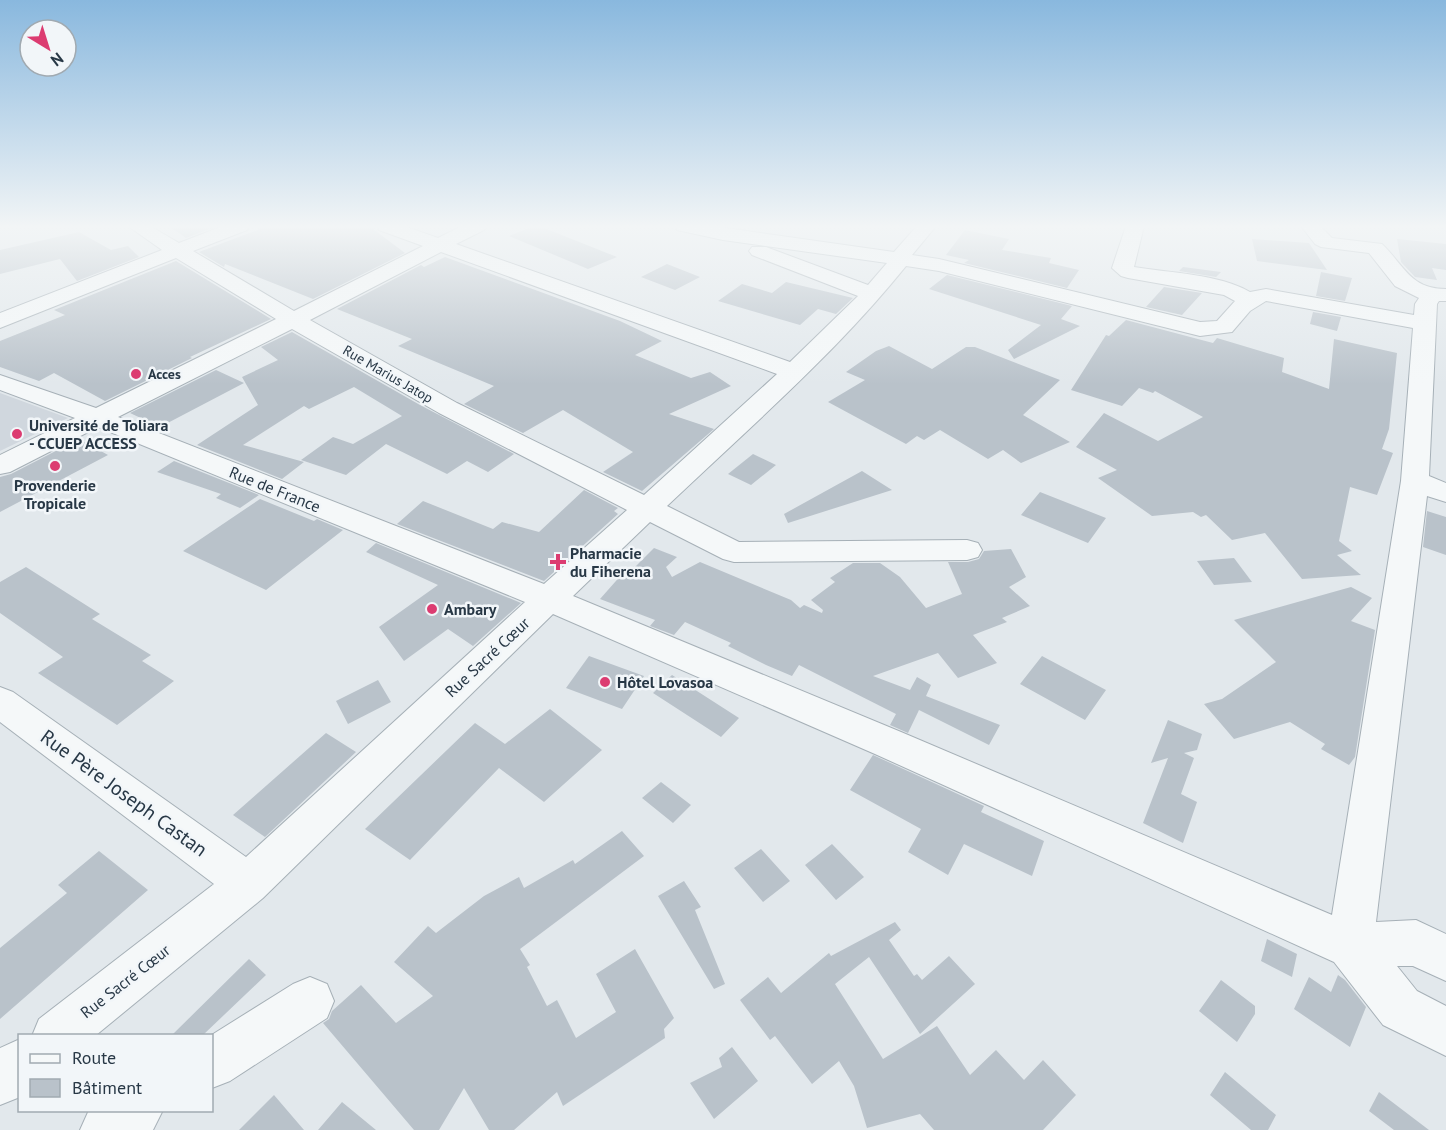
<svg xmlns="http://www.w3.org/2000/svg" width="1446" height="1130" font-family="'PT Sans',sans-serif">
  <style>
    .built { fill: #d0d7de }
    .building { fill: #b9c2ca }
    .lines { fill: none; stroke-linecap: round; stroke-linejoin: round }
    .minor-casing { stroke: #a6b0b7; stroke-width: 2 }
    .minor { fill: #f5f8f9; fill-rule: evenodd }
    .poi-dot { fill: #dc3c71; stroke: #f2f6f9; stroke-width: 2 }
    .labels { text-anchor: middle; stroke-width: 5; stroke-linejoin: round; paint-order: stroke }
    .far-poi-label { font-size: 14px; font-weight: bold; fill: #283846; stroke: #f2f6f9; text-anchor: start }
    .far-street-label { font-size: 14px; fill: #283846; stroke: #f2f6f9 }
    .poi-label { font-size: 16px; font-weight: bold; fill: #283846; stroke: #f2f6f9; text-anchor: start }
    .street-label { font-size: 16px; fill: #283846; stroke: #f2f6f9 }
    .near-street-label { font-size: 20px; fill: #283846; stroke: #f2f6f9 }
  </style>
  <rect width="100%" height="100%" fill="#e2e8ec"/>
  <path class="built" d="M 0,393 L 68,418 L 0,451 Z"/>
  <path class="building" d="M 169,226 L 217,226 L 186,238 Z
    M 268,226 L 369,226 L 405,253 L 313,299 L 225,264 L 224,267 L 199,252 Z
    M 534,226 L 539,226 L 617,257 L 588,269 L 509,236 Z
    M 965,230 L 1009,239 L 1002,250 L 1051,258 L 1049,263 L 1079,270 L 1067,288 L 964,263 L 969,260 L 946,255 Z
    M 79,232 L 111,250 L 128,246 L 139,257 L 77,281 L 60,259 L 0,274 L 0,250 Z
    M 1252,239 L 1309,243 L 1327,270 L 1257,261 Z
    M 1397,239 L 1446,244 L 1446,270 L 1432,268 L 1437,280 L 1415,277 L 1401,262 Z
    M 445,257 L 620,321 L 662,341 L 635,355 L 691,378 L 710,372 L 731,386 L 669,414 L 714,429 L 642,491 L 603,472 L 633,452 L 563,410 L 523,433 L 464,404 L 494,386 L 398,346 L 412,339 L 337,309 L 421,265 L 424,267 Z
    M 176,261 L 271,319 L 190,357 L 192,358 L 105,401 L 54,373 L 39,381 L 0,367 L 0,341 L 65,315 L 54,310 Z
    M 667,264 L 700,277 L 675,290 L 641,277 Z
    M 1183,267 L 1221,272 L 1216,277 L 1179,271 Z
    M 1321,272 L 1352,278 L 1345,301 L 1316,296 Z
    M 947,275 L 1072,306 L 1061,319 L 1080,326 L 1014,359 L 1008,350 L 1041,325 L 929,289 Z
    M 786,282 L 853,298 L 836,314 L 818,309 L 800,325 L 718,301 L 742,284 L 772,293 Z
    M 1164,287 L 1202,293 L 1182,315 L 1146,307 Z
    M 1313,312 L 1341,317 L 1337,331 L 1310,324 Z
    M 1126,320 L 1213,343 L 1217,338 L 1284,358 L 1282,372 L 1329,389 L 1334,339 L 1397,353 L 1389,429 L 1382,449 L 1393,453 L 1377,495 L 1350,487 L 1339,541 L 1352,551 L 1337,555 L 1361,575 L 1302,579 L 1265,533 L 1232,540 L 1206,515 L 1201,517 L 1193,512 L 1152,516 L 1098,478 L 1117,470 L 1076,447 L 1104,413 L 1158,441 L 1203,417 L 1155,391 L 1153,393 L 1139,388 L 1122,406 L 1071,390 L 1106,335 L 1109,336 Z
    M 292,332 L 420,405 L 514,454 L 488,472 L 467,461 L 447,474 L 386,444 L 346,475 L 301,460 L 333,437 L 353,444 L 402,416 L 354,387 L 309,409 L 304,406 L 243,445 L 304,462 L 282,479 L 197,445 L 258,405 L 242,377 L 278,360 L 261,347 Z
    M 889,346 L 932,369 L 966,347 L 975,347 L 1060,380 L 1023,415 L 1070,442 L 1021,463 L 1003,450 L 988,459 L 940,430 L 924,440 L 917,436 L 906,444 L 828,402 L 865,380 L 846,372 L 876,351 Z
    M 216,370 L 244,383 L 160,427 L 130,413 Z
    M 79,439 L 108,455 L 0,512 L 0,477 L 11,474 Z
    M 753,454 L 776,465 L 751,485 L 728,474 Z
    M 174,461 L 259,495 L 240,508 L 216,498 L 221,494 L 157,472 Z
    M 862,471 L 892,490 L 788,523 L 784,514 Z
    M 584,490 L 618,508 L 614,511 L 618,514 L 544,581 L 397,524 L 423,501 L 493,529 L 502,522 L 539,532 Z
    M 1040,492 L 1106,518 L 1088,543 L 1021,515 Z
    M 260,499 L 314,521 L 317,519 L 343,530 L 266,590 L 183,551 Z
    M 1427,511 L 1446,517 L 1446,555 L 1423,547 Z
    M 376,543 L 521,603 L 473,646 L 448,629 L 404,661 L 379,627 L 438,585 L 366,552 Z
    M 654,548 L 677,557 L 666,567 L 672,577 L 700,562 L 791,600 L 800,608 L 804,605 L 822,613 L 823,610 L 811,600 L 835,582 L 830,578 L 853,563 L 880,563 L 900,577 L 926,608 L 962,594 L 948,562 L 968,562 L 979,559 L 984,551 L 1011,549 L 1026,577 L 1009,587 L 1030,606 L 1002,618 L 1007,622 L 973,635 L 997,663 L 958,678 L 938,653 L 873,676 L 910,690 L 917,677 L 931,685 L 926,696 L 1000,725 L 989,745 L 919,710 L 908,733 L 890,725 L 896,714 L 799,665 L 792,676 L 766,665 L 728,646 L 731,643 L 685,622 L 674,635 L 650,626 L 655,620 L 600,599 L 623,573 L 627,575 Z
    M 1234,558 L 1252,582 L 1214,585 L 1197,561 Z
    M 26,567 L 100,614 L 92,619 L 151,655 L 142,661 L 174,681 L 117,725 L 38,673 L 63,657 L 0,613 L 0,582 Z
    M 1351,587 L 1372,598 L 1351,621 L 1375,630 L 1355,757 L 1349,765 L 1321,749 L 1325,744 L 1290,722 L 1234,739 L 1204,704 L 1222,699 L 1276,662 L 1234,620 Z
    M 589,656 L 644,676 L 622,709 L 566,688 Z
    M 1042,656 L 1106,690 L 1085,720 L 1020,684 Z
    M 672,675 L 739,718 L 721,737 L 653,693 Z
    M 378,680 L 391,702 L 348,724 L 336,701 Z
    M 550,709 L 602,750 L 544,802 L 499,768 L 410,860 L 365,829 L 475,723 L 505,744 Z
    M 1168,720 L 1202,734 L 1197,750 L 1184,753 L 1194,758 L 1181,794 L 1197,802 L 1183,843 L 1143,823 L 1168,758 L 1151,763 Z
    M 326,733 L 356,752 L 265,837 L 233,815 Z
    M 873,755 L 984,806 L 981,812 L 1044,841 L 1032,876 L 964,844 L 948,875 L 908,852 L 921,829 L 850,790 Z
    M 661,782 L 691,805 L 673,823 L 642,798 Z
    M 622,831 L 644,856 L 520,949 L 530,965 L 527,967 L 547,1006 L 557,1000 L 576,1038 L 616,1012 L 596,974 L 635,949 L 674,1018 L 664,1029 L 665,1038 L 563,1106 L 557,1092 L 514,1130 L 489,1130 L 464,1088 L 439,1130 L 414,1130 L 323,1023 L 329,1019 L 332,1011 L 361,985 L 396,1023 L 433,996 L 394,962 L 428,926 L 436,933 L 484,896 L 519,877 L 524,888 L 573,860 L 575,864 Z
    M 832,844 L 864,877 L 836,900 L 805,865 Z
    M 761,849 L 790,881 L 763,902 L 734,868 Z
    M 99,851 L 148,890 L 0,1019 L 0,948 L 67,893 L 58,885 Z
    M 684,881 L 701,907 L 695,910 L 725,984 L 714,989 L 658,896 Z
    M 895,922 L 901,930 L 889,940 L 914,976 L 917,974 L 922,980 L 949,956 L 975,984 L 920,1034 L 869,957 L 835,984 L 883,1059 L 937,1026 L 970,1075 L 996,1050 L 1024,1080 L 1043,1060 L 1076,1095 L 1043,1130 L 934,1130 L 920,1114 L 867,1128 L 854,1086 L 839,1061 L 812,1084 L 775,1036 L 770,1040 L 740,1000 L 768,977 L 781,993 L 829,953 L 831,956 Z
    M 1267,939 L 1297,954 L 1292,977 L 1261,961 Z
    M 249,959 L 266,975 L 203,1035 L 172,1035 Z
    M 1338,975 L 1345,980 L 1366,1007 L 1350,1047 L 1294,1009 L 1309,977 L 1331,992 Z
    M 1221,980 L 1255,1006 L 1255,1014 L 1237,1042 L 1199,1011 Z
    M 732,1047 L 758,1081 L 714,1119 L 690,1083 L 722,1067 L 719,1058 Z
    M 1225,1072 L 1276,1115 L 1268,1130 L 1251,1130 L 1210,1095 Z
    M 1379,1092 L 1429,1130 L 1394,1130 L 1369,1111 Z
    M 274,1095 L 304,1130 L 239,1130 Z
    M 342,1102 L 376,1130 L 318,1130 Z"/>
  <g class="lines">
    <defs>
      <path id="minor" d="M 128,226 L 150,226 L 179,243 L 223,226 L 249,226 L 247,230 L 193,251 L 294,311 L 423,246 L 379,230 L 377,226 L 404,226 L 438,238 L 462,226 L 486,226 L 484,230 L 456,244 L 790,362 L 858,296 L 752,255 L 749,251 L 752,247 L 766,247 L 868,285 L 887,263 L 723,240 L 677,230 L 675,226 L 712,226 L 894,252 L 917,226 L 936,226 L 912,255 L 939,259 L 1200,322 L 1217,321 L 1235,301 L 1224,295 L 1128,278 L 1121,276 L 1112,268 L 1126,226 L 1144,226 L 1134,267 C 1170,273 1219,274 1250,292 L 1266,289 L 1414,315 L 1415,304 L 1419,298 L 1395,286 L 1369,253 L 1321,247 L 1315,244 L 1301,226 L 1320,226 L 1332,238 L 1382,244 C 1404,265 1410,289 1446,289 L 1446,301 L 1439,301 L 1437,304 L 1429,476 L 1446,483 L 1446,502 L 1427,496 L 1376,922 L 1416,920 L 1446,934 L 1446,981 L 1413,966 L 1397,966 L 1417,991 L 1446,1006 L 1446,1056 L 1383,1025 L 1334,962 L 875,754 L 553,614 L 263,898 L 95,1036 L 32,1036 L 39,1019 L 214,884 L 0,722 L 0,687 L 13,692 L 246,857 L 525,602 L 98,427 L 10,472 L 0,474 L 0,455 L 75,418 L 0,390 L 0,375 L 96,408 L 276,319 L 176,258 L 0,328 L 0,313 L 162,250 ZM 441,252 L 777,374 L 644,495 L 457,403 L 310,320 ZM 906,266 L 939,271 L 1200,336 L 1232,332 L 1250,311 L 1266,301 L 1413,328 L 1401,481 L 1332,915 L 901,732 L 573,596 L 650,522 L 723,559 L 734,562 L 967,560 L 978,557 L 982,550 L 978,543 L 967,540 L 739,542 L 667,506 C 748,429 835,354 906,266 ZM 292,329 L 439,413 L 627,510 L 544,584 L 118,417 Z
        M 310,977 L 327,984 L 334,1001 L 327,1018 L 230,1081 L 212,1088 L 210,1036 L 293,984 Z
        M 20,1039 L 20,1097 L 0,1105 L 0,1048 Z
        M 89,1110 L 163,1110 L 153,1130 L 80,1130 Z"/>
    </defs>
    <use href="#minor" class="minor-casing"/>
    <use href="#minor" class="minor"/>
  </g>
  <linearGradient id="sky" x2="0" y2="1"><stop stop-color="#89b8de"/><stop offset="0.59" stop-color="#f2f5f6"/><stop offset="1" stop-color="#f2f5f6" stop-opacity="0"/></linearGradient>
  <rect width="1446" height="384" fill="url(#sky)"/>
  <g class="poi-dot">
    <circle cx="136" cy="374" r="6"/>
    <circle cx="17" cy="434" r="6"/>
    <circle cx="55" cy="466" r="6"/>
    <path d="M555 553h6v6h6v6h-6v6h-6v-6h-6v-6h6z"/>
    <circle cx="432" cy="609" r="6"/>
    <circle cx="605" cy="682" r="6"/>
  </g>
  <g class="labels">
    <g class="far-poi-label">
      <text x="148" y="379">Acces</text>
    </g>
    <g class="far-street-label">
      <text transform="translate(388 374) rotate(30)" y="5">Rue Marius Jatop</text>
    </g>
    <g class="poi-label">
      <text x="29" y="431">Université de Toliara<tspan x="29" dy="18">- CCUEP ACCESS</tspan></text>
      <text x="55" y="491" text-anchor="middle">Provenderie<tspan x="55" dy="18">Tropicale</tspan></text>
      <text x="570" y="559">Pharmacie<tspan x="570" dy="18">du Fiherena</tspan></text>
      <text x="444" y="615">Ambary</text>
      <text x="617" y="688">Hôtel Lovasoa</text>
    </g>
    <g class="street-label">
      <text transform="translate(275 489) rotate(22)" y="6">Rue de France</text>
      <text transform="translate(487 657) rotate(-43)" y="6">Rue Sacré Cœur</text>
      <text transform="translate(125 981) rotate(-38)" y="6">Rue Sacré Cœur</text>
    </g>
    <g class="near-street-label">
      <text transform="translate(124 793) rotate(36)" y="7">Rue Père Joseph Castan</text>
    </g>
  </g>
  <rect x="18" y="1034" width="195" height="78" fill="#f2f6f9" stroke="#a1aab1" stroke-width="1.5"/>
  <rect x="30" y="1054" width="30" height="9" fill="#f5f8f9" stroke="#a1aab1" stroke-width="1.5"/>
  <text x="72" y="1064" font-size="18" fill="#283846">Route</text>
  <rect x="30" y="1079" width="30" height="18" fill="#b9c2ca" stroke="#a1aab1" stroke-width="1.5"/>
  <text x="72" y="1094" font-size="18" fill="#283846">Bâtiment</text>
  <g transform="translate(48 48) rotate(142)"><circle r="28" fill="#f2f6f9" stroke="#a1aab1" stroke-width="1.5"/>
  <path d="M0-4.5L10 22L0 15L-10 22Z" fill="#dc3c71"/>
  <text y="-9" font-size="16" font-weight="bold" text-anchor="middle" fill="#283846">N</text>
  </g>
</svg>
